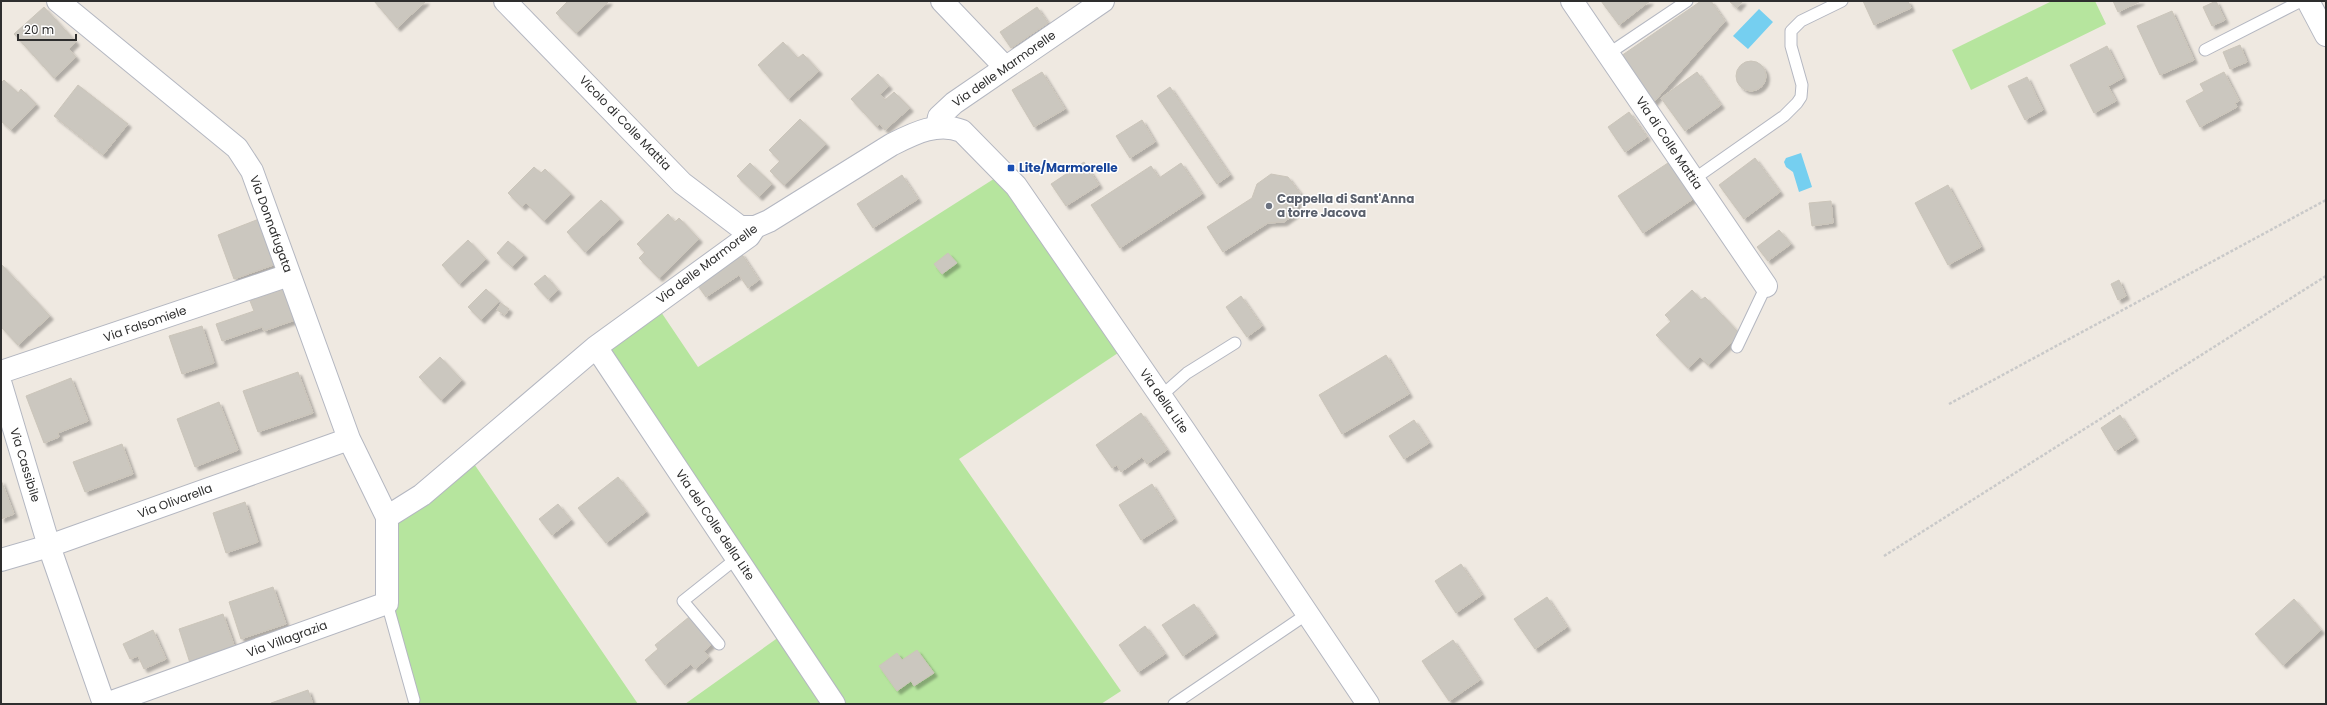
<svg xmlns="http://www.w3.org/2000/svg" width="2327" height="705" font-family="Poppins,sans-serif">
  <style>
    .green { fill: #b6e59e }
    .water { fill: #75cff0 }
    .building { fill: #cbc7bf; stroke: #cbc5ba; filter: url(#shadow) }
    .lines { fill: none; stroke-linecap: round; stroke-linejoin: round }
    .lane-casing { stroke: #b4b7c1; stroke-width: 13 }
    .street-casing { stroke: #b4b7c1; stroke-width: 24 }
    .secondary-casing { stroke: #b4b7c1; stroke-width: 24 }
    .path { stroke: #c9c9c9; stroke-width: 2.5; stroke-dasharray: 3 2; stroke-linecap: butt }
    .lane { stroke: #fff; stroke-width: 11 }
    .street { stroke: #fff; stroke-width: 22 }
    .secondary { stroke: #fff; stroke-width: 22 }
    .transit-dot { fill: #1a4fb4; stroke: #fff; stroke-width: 1.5 }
    .worship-dot { fill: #6b7280; stroke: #fff; stroke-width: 1.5 }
    .labels { text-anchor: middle; stroke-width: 3; stroke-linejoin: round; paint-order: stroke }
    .street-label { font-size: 12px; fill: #2e2e2e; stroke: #fff }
    .transit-label { font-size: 12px; font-weight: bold; fill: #164399; stroke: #fff; text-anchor: start }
    .worship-label { font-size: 12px; font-weight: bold; fill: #5b616d; stroke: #fff; text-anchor: start }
  </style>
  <defs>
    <filter id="shadow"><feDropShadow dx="3.5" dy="3.5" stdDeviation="1" flood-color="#0004"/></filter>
  </defs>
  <rect width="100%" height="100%" fill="#efe9e1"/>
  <path class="green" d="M 2052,1 L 2095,1 L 2106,24 L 1971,90 L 1952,50 Z
    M 1011,168 L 1127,347 L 959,459 L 1121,691 L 1101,704 L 685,704 L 786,632 L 596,347 L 655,303 L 698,367 Z
    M 468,455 L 638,704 L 405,704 L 414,700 L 387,603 L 387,517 Z"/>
  <path class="water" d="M 1759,9 L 1773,22 L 1748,49 L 1733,36 Z
    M 1801,153 L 1812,187 L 1799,192 L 1793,172 L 1786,167 L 1784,162 L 1786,158 Z"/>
  <path class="building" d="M 374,1 L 426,1 L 397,28 Z
    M 568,1 L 609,1 L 576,33 L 556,13 Z
    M 1601,1 L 1650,1 L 1619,25 Z
    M 1701,1 L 1711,1 L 1725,21 L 1653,103 L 1621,56 Z
    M 1729,1 L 1743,1 L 1737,8 Z
    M 1863,1 L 1908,1 L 1911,8 L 1874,25 Z
    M 2113,1 L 2141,1 L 2118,12 Z
    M 2216,1 L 2225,20 L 2212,26 L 2203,7 Z
    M 44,7 L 76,42 L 69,49 L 76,57 L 54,78 L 14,34 Z
    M 1037,7 L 1048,23 L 1011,48 L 1000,32 Z
    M 2172,11 L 2194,60 L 2160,75 L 2137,26 Z
    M 783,42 L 798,58 L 803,54 L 819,71 L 788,99 L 758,65 Z
    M 2240,45 L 2247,62 L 2230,69 L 2223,52 Z
    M 2107,46 L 2123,78 L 2108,86 L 2116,101 L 2094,113 L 2070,65 Z
    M1736 76a15 15 0 1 1 30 0a15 15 0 1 1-30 0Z
    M 1042,72 L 1065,109 L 1034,127 L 1012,90 Z
    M 1697,72 L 1721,105 L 1685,131 L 1661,98 Z
    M 2224,72 L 2239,101 L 2235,103 L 2237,107 L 2200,127 L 2186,101 L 2204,91 L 2200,84 Z
    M 878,74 L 889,86 L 880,94 L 885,100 L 894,92 L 910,108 L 885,130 L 880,124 L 877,127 L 851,99 Z
    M 2027,77 L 2043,110 L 2025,120 L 2008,86 Z
    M 4,80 L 18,93 L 21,89 L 36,104 L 11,130 L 1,121 L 1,83 Z
    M 78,85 L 128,124 L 103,155 L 54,116 Z
    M 1170,87 L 1230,175 L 1217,184 L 1157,96 Z
    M 1629,112 L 1647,137 L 1625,152 L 1608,127 Z
    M 800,119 L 826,144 L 784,185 L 770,171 L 780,161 L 769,150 Z
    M 1142,120 L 1155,142 L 1130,158 L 1116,136 Z
    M 1755,158 L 1780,192 L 1744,219 L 1719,185 Z
    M 1671,161 L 1696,197 L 1643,233 L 1618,196 Z
    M 1084,162 L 1099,185 L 1066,206 L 1051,184 Z
    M 750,163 L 772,184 L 759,197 L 737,176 Z
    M 1181,163 L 1202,194 L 1120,248 L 1091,205 L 1151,166 L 1159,178 Z
    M 534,167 L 541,173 L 545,169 L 571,194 L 544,221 L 526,203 L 522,207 L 508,193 Z
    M 1271,174 L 1288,177 L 1300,193 L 1295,214 L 1284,222 L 1268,223 L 1223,252 L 1207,227 L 1252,198 L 1257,184 Z
    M 902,175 L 918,199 L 873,228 L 857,204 Z
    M 1948,185 L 1981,247 L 1948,265 L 1915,203 Z
    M 601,200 L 620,219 L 585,252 L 567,232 Z
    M 1831,201 L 1833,223 L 1812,226 L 1809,203 Z
    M 668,214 L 675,222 L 679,218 L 699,239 L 659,278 L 639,258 L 645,252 L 637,244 Z
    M 259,219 L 276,264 L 234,279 L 218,235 Z
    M 1779,230 L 1791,244 L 1768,261 L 1757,247 Z
    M 468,240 L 486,259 L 459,284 L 442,265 Z
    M 508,241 L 524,255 L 512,267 L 497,253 Z
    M 741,253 L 759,280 L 748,288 L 739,275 L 706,297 L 696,283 Z
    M 948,253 L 957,263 L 942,274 L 934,264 Z
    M 1,264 L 50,316 L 18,345 L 1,327 Z
    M 545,275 L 558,290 L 548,299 L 534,284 Z
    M 2119,280 L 2126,296 L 2118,300 L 2111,284 Z
    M 284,289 L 295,320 L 264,331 L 262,327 L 222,341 L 216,324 L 254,311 L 250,301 Z
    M 486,289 L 499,301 L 481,320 L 468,307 Z
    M 1692,290 L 1701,300 L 1705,297 L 1740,334 L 1708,365 L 1700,357 L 1688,368 L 1656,335 L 1671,321 L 1665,315 Z
    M 1241,296 L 1262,326 L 1247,337 L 1226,307 Z
    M 501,303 L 509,309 L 505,315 L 497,310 Z
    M 202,326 L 214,363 L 182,374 L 169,336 Z
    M 1386,355 L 1409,394 L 1342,434 L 1319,395 Z
    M 440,357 L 462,380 L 441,400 L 419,377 Z
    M 298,372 L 313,413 L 258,432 L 243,391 Z
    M 71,378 L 88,421 L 58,433 L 59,437 L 44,443 L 26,396 Z
    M 219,402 L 238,450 L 195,467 L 177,419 Z
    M 1141,413 L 1167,450 L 1147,464 L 1142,457 L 1121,472 L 1117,465 L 1112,468 L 1096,445 Z
    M 2120,415 L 2135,438 L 2115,451 L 2101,428 Z
    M 1414,420 L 1429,443 L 1404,459 L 1389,436 Z
    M 122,444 L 133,474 L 85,492 L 73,462 Z
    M 618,477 L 646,512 L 606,543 L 578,508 Z
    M 1,480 L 14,514 L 1,519 Z
    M 1152,484 L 1174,519 L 1141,540 L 1119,505 Z
    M 245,502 L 258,542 L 226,553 L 213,513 Z
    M 558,504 L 571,520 L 552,535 L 539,519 Z
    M 1461,564 L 1482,595 L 1456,613 L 1435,581 Z
    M 273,587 L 286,624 L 241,639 L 229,602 Z
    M 1547,597 L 1567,627 L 1535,649 L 1514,619 Z
    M 2294,599 L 2321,630 L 2283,665 L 2255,634 Z
    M 1194,604 L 1215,634 L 1183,656 L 1162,625 Z
    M 223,614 L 235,648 L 190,663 L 179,629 Z
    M 689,617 L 712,644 L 704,651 L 709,657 L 695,669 L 691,664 L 665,685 L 645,660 L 658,649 L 655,645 Z
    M 1145,626 L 1165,654 L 1138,672 L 1119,645 Z
    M 153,630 L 166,659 L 144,669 L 138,656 L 130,659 L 123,644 Z
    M 1453,640 L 1480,680 L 1449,701 L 1422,661 Z
    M 917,650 L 934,673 L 914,686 L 911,681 L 897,691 L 879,666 L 897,653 L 902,660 Z
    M 308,690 L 313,704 L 272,704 L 271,703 Z"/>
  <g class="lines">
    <defs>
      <path id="lane" d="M 2205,50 L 2301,1
        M 1608,54 L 1687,1
        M 1694,179 L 1784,116 L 1797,103 L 1801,97 L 1802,85 L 1791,46 L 1791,31 L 1801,21 L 1842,1
        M 1737,347 L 1766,286
        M 1161,396 L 1187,373 L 1235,343
        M 387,603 L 414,700
        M 719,644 L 683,601 L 737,558
        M 1174,704 L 1307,614"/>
      <path id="street" d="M 58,1 L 237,148 L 252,171 L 349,439 L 387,517 L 387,603 L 106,704
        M 942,1 L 1005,67
        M 1572,1 L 1766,286
        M 2308,1 L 2326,35
        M 937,127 L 939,117 L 954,103 L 1103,1
        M 596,347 L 834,704
        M 1,372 L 289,275
        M 1,385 L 49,546 L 104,704
        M 387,517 L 422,495 L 596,347 L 749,236 L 755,227
        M 1,560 L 49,546 L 349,439"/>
      <path id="secondary" d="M 505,1 L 682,183 L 740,227 L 755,227 L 769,221 L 891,145 C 913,134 937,121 962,131 L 1016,186 L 1184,430 L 1368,704"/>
    </defs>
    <use href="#lane" class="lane-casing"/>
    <use href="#street" class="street-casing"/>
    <use href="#secondary" class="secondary-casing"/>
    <path class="path" d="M 1949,404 L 2326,200
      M 1884,556 L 2326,276"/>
    <use href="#lane" class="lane"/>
    <use href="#street" class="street"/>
    <use href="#secondary" class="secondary"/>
  </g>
  <rect class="transit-dot" x="1007" y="164" width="8" height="8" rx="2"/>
  <circle class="worship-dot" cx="1269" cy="206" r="4"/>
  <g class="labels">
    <g class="street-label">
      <text transform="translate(1004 69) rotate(-35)" y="4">Via delle Marmorelle</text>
      <text transform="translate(625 123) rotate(46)" y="4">Vicolo di Colle Mattia</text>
      <text transform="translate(1669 143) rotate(56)" y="4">Via di Colle Mattia</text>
      <text transform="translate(271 224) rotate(70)" y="4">Via Donnafugata</text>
      <text transform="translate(707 264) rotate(-37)" y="4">Via delle Marmorelle</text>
      <text transform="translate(145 324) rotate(-19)" y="4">Via Falsomiele</text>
      <text transform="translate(1164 401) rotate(55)" y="4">Via della Lite</text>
      <text transform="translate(25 465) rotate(73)" y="4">Via Cassibile</text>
      <text transform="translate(175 501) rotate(-20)" y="4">Via Olivarella</text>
      <text transform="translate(715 525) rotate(56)" y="4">Via del Colle della Lite</text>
      <text transform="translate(287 639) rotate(-20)" y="4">Via Villagrazia</text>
    </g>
    <g class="transit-label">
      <text x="1019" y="172">Lite/Marmorelle</text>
    </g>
    <g class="worship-label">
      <text x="1277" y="203">Cappella di Sant'Anna<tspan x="1277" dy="14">a torre Jacova</tspan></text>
    </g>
  </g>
  <rect width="2327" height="705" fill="none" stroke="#2e2e2e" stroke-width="4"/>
  <path d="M18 34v6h58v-6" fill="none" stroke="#2e2e2e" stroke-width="2"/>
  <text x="24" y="34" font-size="12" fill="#2e2e2e" stroke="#ffffff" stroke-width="3" paint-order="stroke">20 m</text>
</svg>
